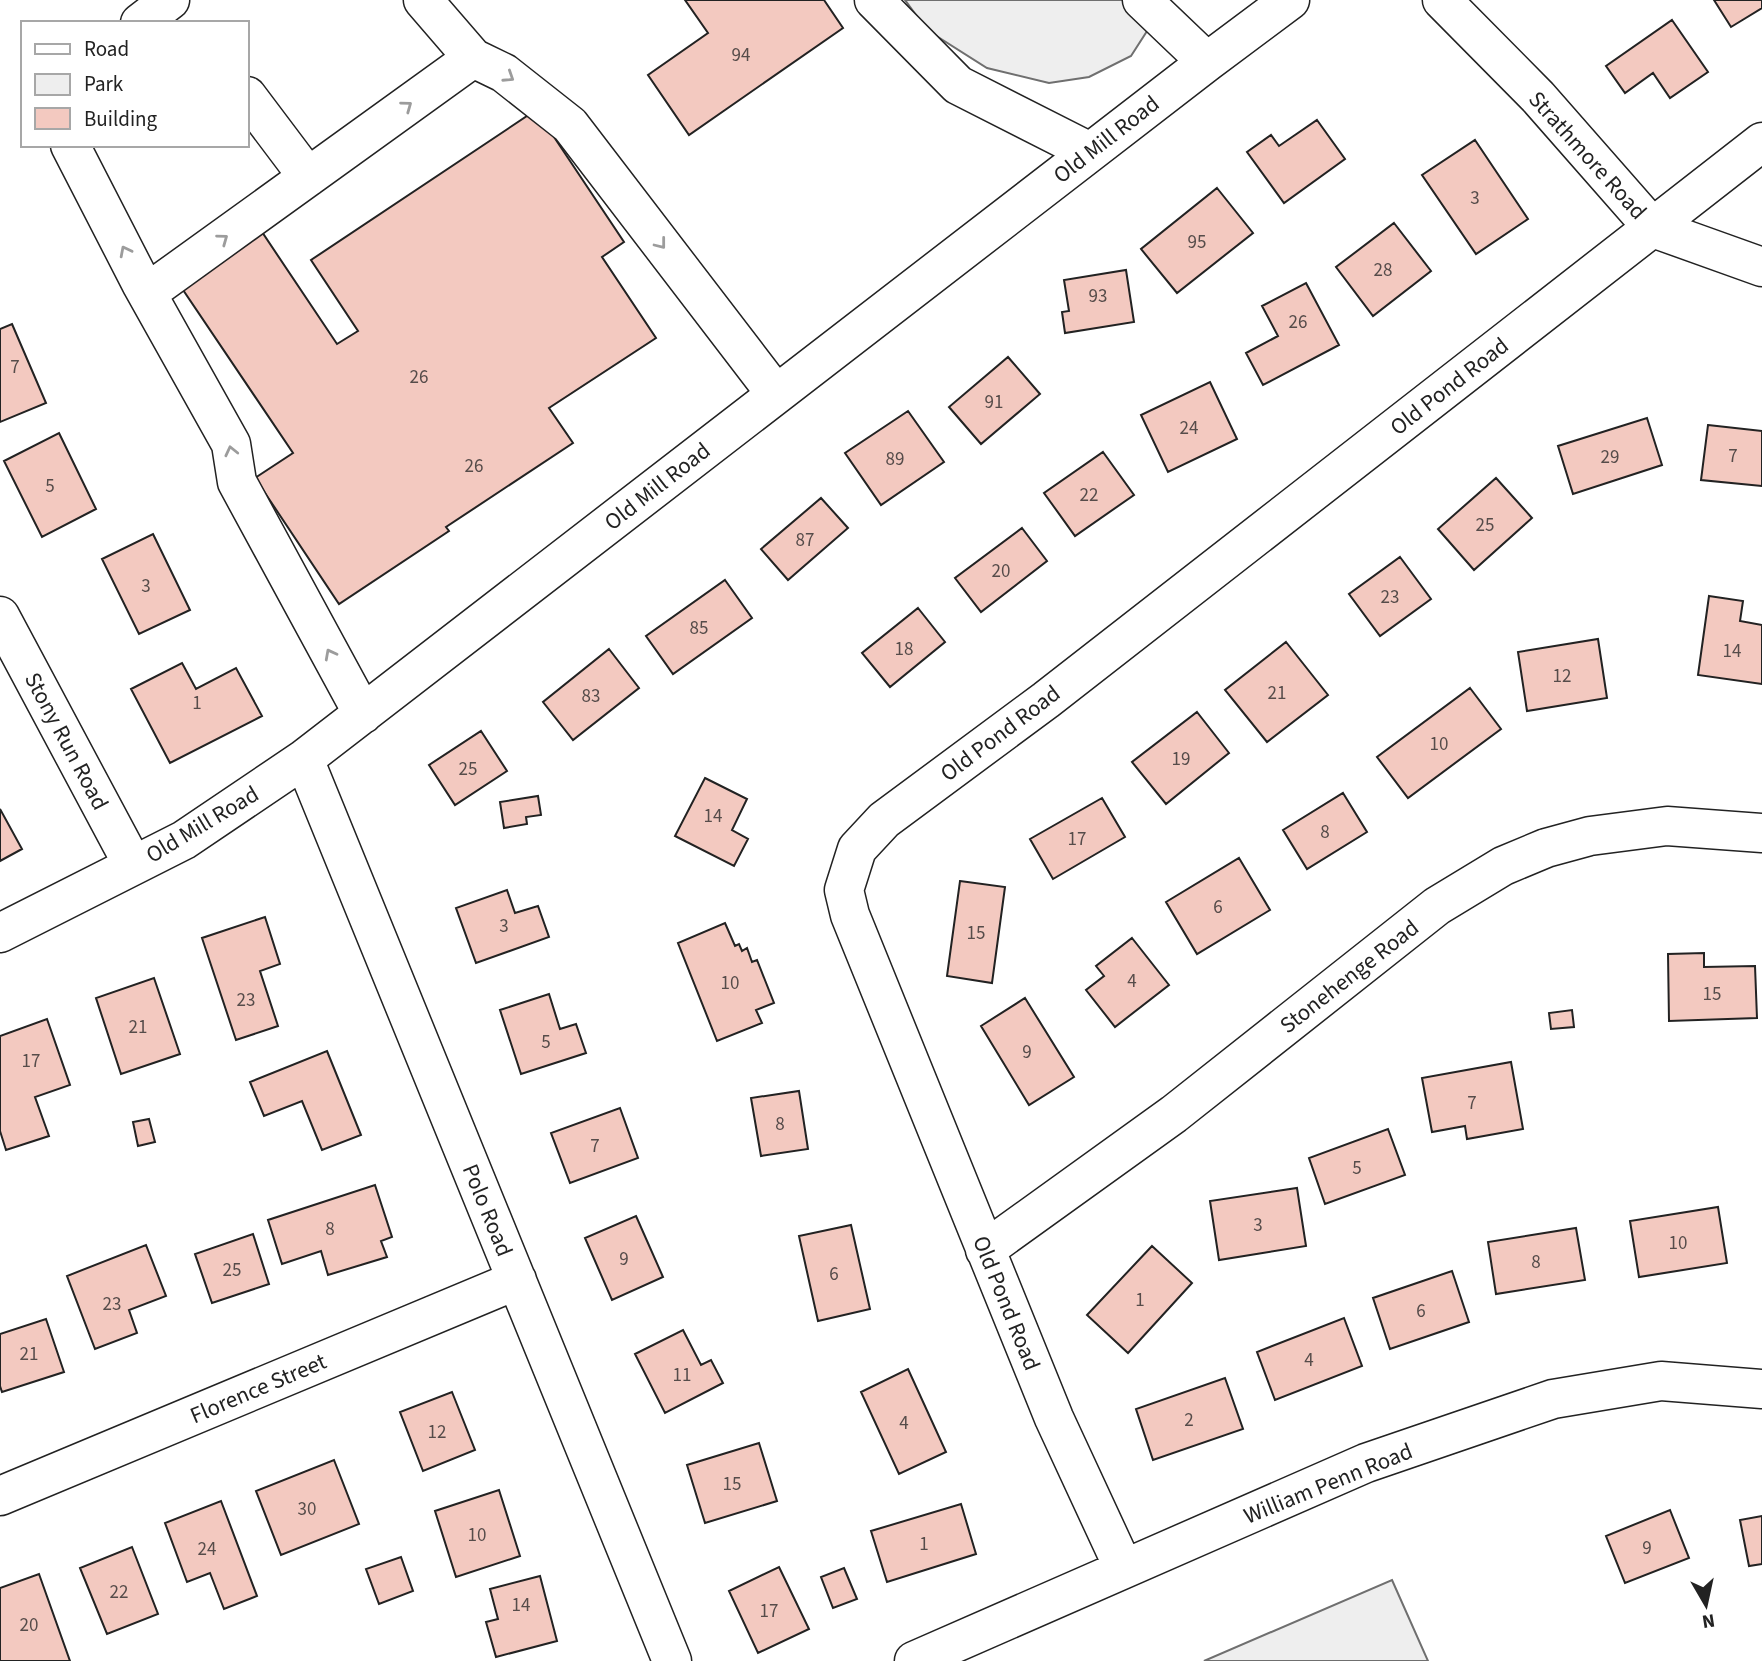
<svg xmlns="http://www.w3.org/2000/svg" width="1762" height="1661" font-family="'Source Sans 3',sans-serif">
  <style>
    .green { fill: #eee; stroke: #6f6f6f; stroke-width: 2 }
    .building { fill: #f3c9c0; stroke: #222; stroke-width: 2 }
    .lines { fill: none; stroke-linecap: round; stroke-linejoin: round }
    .minor-casing { stroke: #222; stroke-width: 41 }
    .minor { stroke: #fff; stroke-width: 38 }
    .oneway { stroke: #9c9c9c }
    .labels { text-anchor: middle; stroke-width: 5; stroke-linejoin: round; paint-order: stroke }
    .number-label { font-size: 19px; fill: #564c4a }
    .street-label { font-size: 23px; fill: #222; stroke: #fff }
  </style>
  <rect width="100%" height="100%" fill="#fff"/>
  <path class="green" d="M 905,0 L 1167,0 L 1131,56 L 1089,77 L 1049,83 L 987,68 L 927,30 Z
    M 1392,1580 L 1428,1661 L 1204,1661 Z"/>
  <path class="building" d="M 685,0 L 824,0 L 843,28 L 689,135 L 648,75 L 708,33 Z
    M 1714,0 L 1762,0 L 1762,8 L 1731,27 Z
    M 1672,20 L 1708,72 L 1670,98 L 1653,73 L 1625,93 L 1606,66 Z
    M 536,110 L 624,242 L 602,257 L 656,338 L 549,408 L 573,443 L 446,527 L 449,531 L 339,604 L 255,478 L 293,453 L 175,278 L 256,223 L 337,344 L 358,331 L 311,260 Z
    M 1317,120 L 1345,159 L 1284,203 L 1247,152 L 1271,135 L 1279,146 Z
    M 1475,140 L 1528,219 L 1476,254 L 1422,175 Z
    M 1217,188 L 1253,233 L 1177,293 L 1141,249 Z
    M 1394,223 L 1431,271 L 1373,316 L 1336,267 Z
    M 1126,270 L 1134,322 L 1065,333 L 1062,312 L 1069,311 L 1064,280 Z
    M 1306,283 L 1339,345 L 1263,385 L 1246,353 L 1278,336 L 1262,306 Z
    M 12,324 L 46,403 L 0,422 L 0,329 Z
    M 1008,357 L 1040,394 L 981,444 L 949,407 Z
    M 1210,382 L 1237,439 L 1168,472 L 1141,415 Z
    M 908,411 L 944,462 L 881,505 L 845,453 Z
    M 1647,418 L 1662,465 L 1573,494 L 1558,446 Z
    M 1708,425 L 1762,431 L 1762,486 L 1701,480 Z
    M 59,433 L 96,509 L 42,537 L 4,461 Z
    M 1103,452 L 1134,495 L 1075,536 L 1044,493 Z
    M 1496,478 L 1532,518 L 1474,570 L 1438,529 Z
    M 821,498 L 848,528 L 788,580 L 761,549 Z
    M 1022,528 L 1047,561 L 981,612 L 955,578 Z
    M 153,534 L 190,610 L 139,634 L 102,559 Z
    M 1400,557 L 1431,599 L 1380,636 L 1349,594 Z
    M 725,580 L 752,618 L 673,674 L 646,636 Z
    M 1709,596 L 1743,601 L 1740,621 L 1762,625 L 1762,684 L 1698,675 Z
    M 918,608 L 945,642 L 890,687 L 862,653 Z
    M 1598,639 L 1607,698 L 1527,711 L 1518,652 Z
    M 1286,642 L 1328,695 L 1267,742 L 1225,690 Z
    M 609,649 L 639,688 L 573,740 L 543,702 Z
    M 182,663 L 196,689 L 236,668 L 262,716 L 170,763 L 131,689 Z
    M 1470,688 L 1501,729 L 1408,798 L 1377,757 Z
    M 1197,712 L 1229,753 L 1166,804 L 1132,762 Z
    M 481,731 L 507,771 L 455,805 L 429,765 Z
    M 705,778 L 747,799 L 732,830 L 748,839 L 734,866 L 675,836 Z
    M 1343,793 L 1367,832 L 1307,869 L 1283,830 Z
    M 538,796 L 541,815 L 526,817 L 527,824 L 504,828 L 500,802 Z
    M 1102,798 L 1125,837 L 1053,879 L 1030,839 Z
    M 0,809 L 22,849 L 0,861 Z
    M 1239,858 L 1270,910 L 1197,954 L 1166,902 Z
    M 960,881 L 1005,887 L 992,983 L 947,976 Z
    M 507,890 L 515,913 L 538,906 L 549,937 L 476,963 L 456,908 Z
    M 265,917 L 280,964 L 260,971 L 278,1026 L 236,1040 L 202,938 Z
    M 725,923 L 735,946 L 739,944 L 742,951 L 747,948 L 752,962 L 757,960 L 774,1003 L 756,1010 L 762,1023 L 717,1041 L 678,943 Z
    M 1132,938 L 1169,985 L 1115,1027 L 1086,990 L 1104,976 L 1096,966 Z
    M 1704,953 L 1704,967 L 1755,966 L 1757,1018 L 1669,1021 L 1668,954 Z
    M 154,978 L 180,1054 L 121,1074 L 96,998 Z
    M 549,994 L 560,1029 L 576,1024 L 586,1053 L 521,1074 L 500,1010 Z
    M 1025,998 L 1074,1077 L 1029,1105 L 981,1026 Z
    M 1572,1010 L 1574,1027 L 1551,1029 L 1549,1013 Z
    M 47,1019 L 70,1085 L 35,1097 L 49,1136 L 6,1150 L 0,1131 L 0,1036 Z
    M 327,1051 L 361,1135 L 322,1150 L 302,1101 L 264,1116 L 250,1082 Z
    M 1511,1062 L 1523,1129 L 1467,1139 L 1465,1126 L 1432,1132 L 1422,1078 Z
    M 799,1091 L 808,1149 L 761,1156 L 751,1098 Z
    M 620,1108 L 638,1158 L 570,1183 L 551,1133 Z
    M 149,1119 L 155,1142 L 138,1146 L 133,1122 Z
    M 1388,1129 L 1405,1175 L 1325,1204 L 1309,1158 Z
    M 375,1185 L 392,1237 L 381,1241 L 387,1257 L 328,1275 L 321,1251 L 282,1264 L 268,1220 Z
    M 1297,1188 L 1306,1246 L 1219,1260 L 1210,1201 Z
    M 1718,1207 L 1727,1263 L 1639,1277 L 1630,1221 Z
    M 636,1216 L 663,1277 L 612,1300 L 585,1238 Z
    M 851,1225 L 870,1309 L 818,1321 L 799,1236 Z
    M 1576,1228 L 1585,1280 L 1496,1294 L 1488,1242 Z
    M 253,1234 L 269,1284 L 212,1303 L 195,1254 Z
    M 146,1245 L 166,1296 L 129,1310 L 137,1333 L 95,1349 L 67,1276 Z
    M 1152,1246 L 1192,1283 L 1128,1353 L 1087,1315 Z
    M 1452,1271 L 1469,1322 L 1390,1349 L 1373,1298 Z
    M 1344,1318 L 1362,1366 L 1275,1400 L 1257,1352 Z
    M 46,1319 L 64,1372 L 2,1392 L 0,1386 L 0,1334 Z
    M 683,1330 L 701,1365 L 711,1360 L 723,1383 L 665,1413 L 635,1354 Z
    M 908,1369 L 946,1452 L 899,1474 L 861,1392 Z
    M 1225,1378 L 1243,1429 L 1153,1460 L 1136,1409 Z
    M 452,1392 L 475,1450 L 423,1471 L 400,1412 Z
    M 759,1443 L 777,1501 L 705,1523 L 687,1465 Z
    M 334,1460 L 359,1524 L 281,1555 L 256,1491 Z
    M 499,1490 L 520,1556 L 456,1577 L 435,1511 Z
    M 221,1501 L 257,1596 L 224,1609 L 210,1573 L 187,1582 L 165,1523 Z
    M 961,1504 L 976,1554 L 887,1582 L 871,1531 Z
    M 1670,1510 L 1689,1558 L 1625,1583 L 1606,1536 Z
    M 1762,1516 L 1762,1564 L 1749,1566 L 1740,1520 Z
    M 132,1547 L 158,1614 L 107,1634 L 80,1568 Z
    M 401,1557 L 413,1591 L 379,1604 L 366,1569 Z
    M 779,1567 L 809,1629 L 758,1653 L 729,1591 Z
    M 844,1568 L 857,1599 L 833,1608 L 821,1577 Z
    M 39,1574 L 70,1661 L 0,1661 L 0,1588 Z
    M 540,1576 L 557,1641 L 496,1657 L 486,1622 L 498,1619 L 490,1589 Z"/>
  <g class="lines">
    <defs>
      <path id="minor" d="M 423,0 L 473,58 L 504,73 L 570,125 L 776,394
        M 874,0 L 958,85 L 1090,152
        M 1142,0 L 1207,62
        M 1442,0 L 1538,97 L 1653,228 L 1762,267
        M 140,23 L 170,0
        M 247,96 L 308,177
        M 70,145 L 142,285 L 231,444 L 237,482 L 363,714
        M 147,293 L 473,58
        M 0,616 L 133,865
        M 304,759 L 672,1661
        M 0,933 L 184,840 L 304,759 L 1207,62 L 1290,0
        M 985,1250 L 1174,1114 L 1437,906 L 1503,866 L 1546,848 L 1590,836 L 1667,826 L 1762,833
        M 0,1496 L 517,1280
        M 1124,1569 L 1054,1418 L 850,915 L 844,890 L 857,849 L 884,820 L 1046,700 L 1762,142
        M 914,1661 L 1366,1463 L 1553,1399 L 1661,1381 L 1762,1389"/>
    </defs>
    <use href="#minor" class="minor-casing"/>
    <use href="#minor" class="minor"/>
  </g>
  <defs><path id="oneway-chevron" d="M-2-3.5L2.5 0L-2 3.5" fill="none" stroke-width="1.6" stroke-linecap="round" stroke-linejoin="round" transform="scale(1.75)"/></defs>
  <g class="oneway">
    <use href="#oneway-chevron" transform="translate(509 77) rotate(33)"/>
    <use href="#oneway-chevron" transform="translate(407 106) rotate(-36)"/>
    <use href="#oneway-chevron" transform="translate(223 239) rotate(-36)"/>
    <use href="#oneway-chevron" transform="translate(661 244) rotate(52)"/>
    <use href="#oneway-chevron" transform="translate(125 251) rotate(-117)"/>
    <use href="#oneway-chevron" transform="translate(231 451) rotate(-103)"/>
    <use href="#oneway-chevron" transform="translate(330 654) rotate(-118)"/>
  </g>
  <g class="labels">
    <g class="number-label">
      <text x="741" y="61">94</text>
      <text x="1475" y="204">3</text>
      <text x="1197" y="248">95</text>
      <text x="1383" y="276">28</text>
      <text x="1098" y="302">93</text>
      <text x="1298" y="328">26</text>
      <text x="15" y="373">7</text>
      <text x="419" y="383">26</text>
      <text x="994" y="408">91</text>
      <text x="1189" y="434">24</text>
      <text x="1733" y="462">7</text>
      <text x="1610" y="463">29</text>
      <text x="895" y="465">89</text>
      <text x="474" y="472">26</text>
      <text x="50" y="492">5</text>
      <text x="1089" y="501">22</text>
      <text x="1485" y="531">25</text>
      <text x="805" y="546">87</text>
      <text x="1001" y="577">20</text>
      <text x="146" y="592">3</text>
      <text x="1390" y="603">23</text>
      <text x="699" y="634">85</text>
      <text x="904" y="655">18</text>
      <text x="1732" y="657">14</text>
      <text x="1562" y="682">12</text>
      <text x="1277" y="699">21</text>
      <text x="591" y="702">83</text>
      <text x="197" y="709">1</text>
      <text x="1439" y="750">10</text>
      <text x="1181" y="765">19</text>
      <text x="468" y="775">25</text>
      <text x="713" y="822">14</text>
      <text x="1325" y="838">8</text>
      <text x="1077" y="845">17</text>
      <text x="1218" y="913">6</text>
      <text x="504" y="932">3</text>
      <text x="976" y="939">15</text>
      <text x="1132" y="987">4</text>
      <text x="730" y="989">10</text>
      <text x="1712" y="1000">15</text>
      <text x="246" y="1006">23</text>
      <text x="138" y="1033">21</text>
      <text x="546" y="1048">5</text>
      <text x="1027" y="1058">9</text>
      <text x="31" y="1067">17</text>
      <text x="1472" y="1109">7</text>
      <text x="780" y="1130">8</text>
      <text x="595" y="1152">7</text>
      <text x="1357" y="1174">5</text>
      <text x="1258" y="1231">3</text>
      <text x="330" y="1235">8</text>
      <text x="1678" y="1249">10</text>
      <text x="624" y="1265">9</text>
      <text x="1536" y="1268">8</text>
      <text x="232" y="1276">25</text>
      <text x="834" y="1280">6</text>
      <text x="1140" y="1306">1</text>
      <text x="112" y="1310">23</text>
      <text x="1421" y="1317">6</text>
      <text x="29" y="1360">21</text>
      <text x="1309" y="1366">4</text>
      <text x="682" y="1381">11</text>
      <text x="1189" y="1426">2</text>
      <text x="904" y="1429">4</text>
      <text x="437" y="1438">12</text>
      <text x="732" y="1490">15</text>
      <text x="307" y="1515">30</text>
      <text x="477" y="1541">10</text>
      <text x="924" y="1550">1</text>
      <text x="1647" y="1554">9</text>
      <text x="207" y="1555">24</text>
      <text x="119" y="1598">22</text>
      <text x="521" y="1611">14</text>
      <text x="769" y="1617">17</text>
      <text x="29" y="1631">20</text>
    </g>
    <g class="street-label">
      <text transform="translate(1106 139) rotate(-38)" y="8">Old Mill Road</text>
      <text transform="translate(1588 155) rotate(48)" y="8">Strathmore Road</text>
      <text transform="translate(1449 386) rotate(-38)" y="8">Old Pond Road</text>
      <text transform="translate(657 486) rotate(-38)" y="8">Old Mill Road</text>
      <text transform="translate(1000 733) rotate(-37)" y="8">Old Pond Road</text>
      <text transform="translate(67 741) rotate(62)" y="8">Stony Run Road</text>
      <text transform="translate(202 824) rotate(-31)" y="8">Old Mill Road</text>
      <text transform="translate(1349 976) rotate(-38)" y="8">Stonehenge Road</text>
      <text transform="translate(488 1210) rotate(68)" y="8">Polo Road</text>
      <text transform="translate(1007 1303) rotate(68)" y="8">Old Pond Road</text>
      <text transform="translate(258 1388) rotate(-23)" y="8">Florence Street</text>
      <text transform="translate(1328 1483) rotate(-22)" y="8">William Penn Road</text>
    </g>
  </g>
  <rect x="21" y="21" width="228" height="126" fill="#ffffff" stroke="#a7a7a7" stroke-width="2"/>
  <rect x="35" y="44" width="35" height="10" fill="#ffffff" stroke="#a7a7a7" stroke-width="2"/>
  <text x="84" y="56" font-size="21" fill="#222222">Road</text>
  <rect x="35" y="74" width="35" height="21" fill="#eeeeee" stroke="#a7a7a7" stroke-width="2"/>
  <text x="84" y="91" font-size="21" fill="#222222">Park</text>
  <rect x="35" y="108" width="35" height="21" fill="#f3c9c0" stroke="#a7a7a7" stroke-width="2"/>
  <text x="84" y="126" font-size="21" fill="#222222">Building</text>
  <g transform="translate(1706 1605) rotate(171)" stroke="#ffffff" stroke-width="5" paint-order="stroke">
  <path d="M0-5L12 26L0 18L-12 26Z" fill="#222222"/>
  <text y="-10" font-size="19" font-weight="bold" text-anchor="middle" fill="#222222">N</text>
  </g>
</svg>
